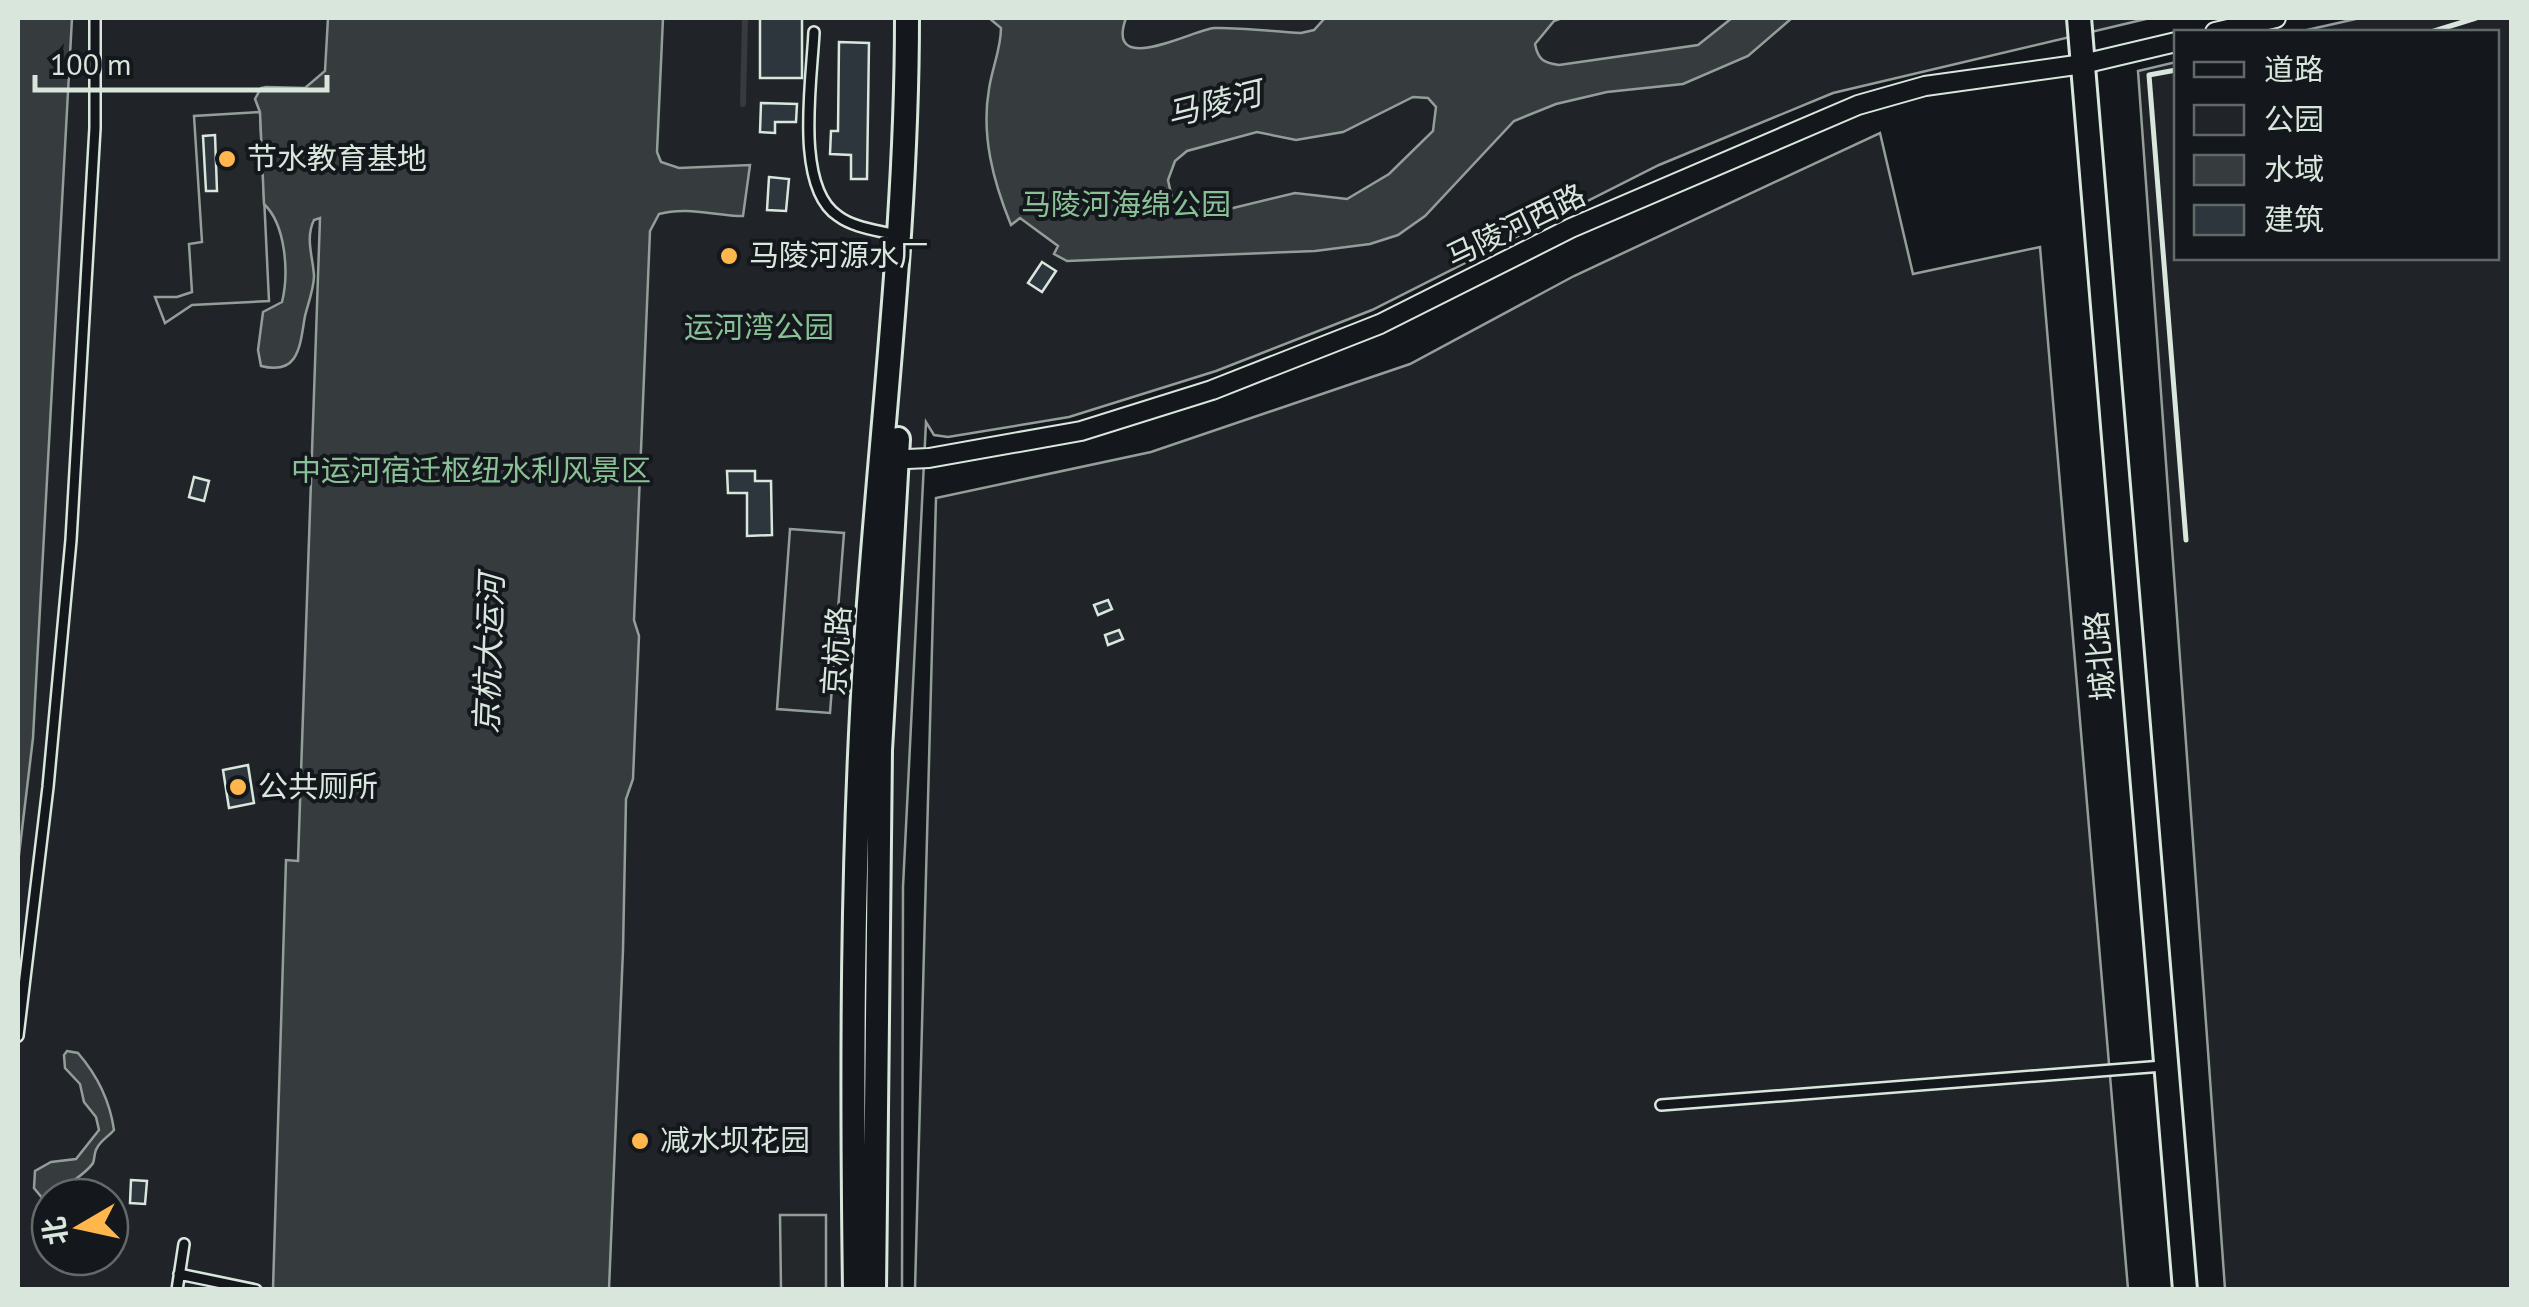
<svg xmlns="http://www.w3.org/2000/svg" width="2529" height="1307" font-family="'PT Sans','Noto Sans SC',sans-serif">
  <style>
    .green { fill: #202428; stroke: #939e99; stroke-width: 2.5; fill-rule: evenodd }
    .parking { fill: #24282b; stroke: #939e99; stroke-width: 2.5 }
    .water { fill: #363b3e; stroke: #939e99; stroke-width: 2.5; fill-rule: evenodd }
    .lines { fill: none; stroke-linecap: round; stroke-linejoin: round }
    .stream { stroke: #363b3e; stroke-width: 6 }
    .building { fill: #2c363c; stroke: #d8e6dc; stroke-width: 2.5 }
    .service-casing { stroke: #d8e6dc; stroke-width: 14 }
    .minor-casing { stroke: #d8e6dc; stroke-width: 22 }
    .tertiary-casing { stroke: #d8e6dc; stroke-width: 28 }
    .service { stroke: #14181c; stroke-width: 9 }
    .minor { stroke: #14181c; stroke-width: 18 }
    .tertiary { stroke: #14181c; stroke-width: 22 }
    .wall { stroke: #d8e6dc; stroke-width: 5 }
    .poi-dot { fill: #ffb74d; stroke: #14181c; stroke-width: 4 }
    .labels { text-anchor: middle; stroke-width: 8; stroke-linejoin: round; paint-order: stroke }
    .poi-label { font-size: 30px; fill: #d8e6dc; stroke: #14181c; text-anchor: start }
    .park-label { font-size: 30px; fill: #8ac095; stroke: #14181c }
    .street-label { font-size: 30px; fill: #d8e6dc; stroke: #14181c }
    .water-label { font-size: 32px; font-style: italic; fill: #d8e6dc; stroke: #14181c }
  </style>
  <rect width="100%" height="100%" fill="#14181c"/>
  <path class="green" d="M 18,18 L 2150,18 L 1833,93 L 1659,165 L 1372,310 L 1216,371 L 1069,417 L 948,437 L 934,435 L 926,422 L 903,887 L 902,1290 L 18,1289 ZM 50,1197 L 110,1197 L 110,1257 L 50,1257 Z
    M 2360,18 L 2511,18 L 2511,1289 L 2225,1289 L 2138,71 L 2176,62 L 2176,258 L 2496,258 L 2496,32 L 2298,32 Z
    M 1880,133 L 1913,274 L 2040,247 L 2128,1289 L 915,1290 L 936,498 L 1151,452 L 1410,364 L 1574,276 Z"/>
  <path class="parking" d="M 260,112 L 269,301 L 192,305 L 165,323 L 155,297 L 177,297 L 192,292 L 189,244 L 202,242 L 194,116 Z
    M 790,529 L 844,533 L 830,713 L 777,709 Z
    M 780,1215 L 826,1215 L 826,1289 L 781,1289 Z"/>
  <path class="water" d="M 18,18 L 72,18 L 33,738 L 18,863 Z
    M 328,18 L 663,18 L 657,152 L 661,162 L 679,168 L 750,165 L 743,216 C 715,216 688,206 659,214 L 650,231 L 634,620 L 639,636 L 633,779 L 626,799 L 623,950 L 609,1289 L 273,1289 L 286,860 L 298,861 L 320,218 L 314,220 C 305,238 313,257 314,276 C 314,288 308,304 305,316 C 300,344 300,376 261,366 L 258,350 L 263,312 L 282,302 C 289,273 286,225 264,204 L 260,112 L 255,99 L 261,88 L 266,87 L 305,88 L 325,71 Z
    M 989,18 L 1126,18 C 1104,79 1195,29 1214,28 C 1240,27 1274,32 1301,33 L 1314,30 L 1325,18 L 1562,18 L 1554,21 L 1535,44 C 1538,60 1544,63 1559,65 L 1698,45 L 1732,18 L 1792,18 L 1748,56 L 1683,84 L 1607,92 L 1556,104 L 1514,121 L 1425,216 L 1398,235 L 1370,244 L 1315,251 L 1067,261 L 1054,254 L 1058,246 L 1020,218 L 1011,225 C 993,181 981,135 989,89 C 992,68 1001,49 1001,28 ZM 1413,97 L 1428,98 L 1436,107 L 1433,131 L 1389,174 L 1347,199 L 1295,193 L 1229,209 L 1185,211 L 1172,198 L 1168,180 L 1175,161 L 1187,151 L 1257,132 L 1296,140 L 1343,132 Z
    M 67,1051 L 78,1053 C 97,1075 110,1102 114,1130 C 109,1136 100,1141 97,1148 C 94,1152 95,1158 93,1163 C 87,1173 50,1198 43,1199 L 34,1188 L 35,1171 L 51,1162 L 76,1159 L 99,1130 L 96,1117 L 84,1102 L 80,1084 L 65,1068 L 64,1055 Z"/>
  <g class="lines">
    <path class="stream" d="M 743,104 L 745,18"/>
  </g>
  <path class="building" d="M 760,18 L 802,18 L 802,78 L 760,78 Z
    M 839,42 L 869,43 L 867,179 L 851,179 L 851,155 L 830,154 L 831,131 L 838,131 Z
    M 761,103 L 797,104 L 796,122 L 775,122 L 775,133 L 760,132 Z
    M 215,135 L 217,191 L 206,191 L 203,136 Z
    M 769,177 L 789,179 L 786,211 L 767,210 Z
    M 1042,262 L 1056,271 L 1042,292 L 1028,283 Z
    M 727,471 L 755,471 L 755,481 L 771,481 L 772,535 L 747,536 L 747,493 L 728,493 Z
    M 194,477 L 209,481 L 204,501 L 189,497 Z
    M 1108,600 L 1112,609 L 1098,615 L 1094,605 Z
    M 1119,630 L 1123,639 L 1108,645 L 1105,635 Z
    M 248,765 L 254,803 L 229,808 L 223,770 Z
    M 131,1180 L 147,1181 L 145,1204 L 130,1203 Z"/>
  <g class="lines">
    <defs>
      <path id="service" d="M 814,32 C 812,79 794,187 838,216 C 854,228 877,230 896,235
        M 18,1036 L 48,787 L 71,540 L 95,128 L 95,18
        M 1661,1105 L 2163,1066
        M 179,1274 L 256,1290
        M 177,1290 L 184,1244"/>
      <path id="minor" d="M 2215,32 L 2276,18
        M 886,460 L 929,458 L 1081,431 L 1212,390 L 1380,324 L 1571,228 L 1858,105 L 1925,86 L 2083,64 L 2176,42"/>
      <path id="tertiary" d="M 2079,18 L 2185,1290
        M 855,1290 C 852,1074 852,860 866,645 C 880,436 907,227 907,18
        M 874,1290 L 880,750 L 898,439"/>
    </defs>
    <use href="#service" class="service-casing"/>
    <use href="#minor" class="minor-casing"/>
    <use href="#tertiary" class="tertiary-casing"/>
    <use href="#service" class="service"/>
    <use href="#minor" class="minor"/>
    <use href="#tertiary" class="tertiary"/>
    <path class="wall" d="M 2431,32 L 2476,18
      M 2176,70 L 2149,75 L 2186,540"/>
  </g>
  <g class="poi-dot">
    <circle cx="227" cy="159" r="10"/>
    <circle cx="729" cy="256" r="10"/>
    <circle cx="238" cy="787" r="10"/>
    <circle cx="640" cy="1141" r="10"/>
  </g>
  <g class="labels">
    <g class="poi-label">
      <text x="247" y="169">节水教育基地</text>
      <text x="749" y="266">马陵河源水厂</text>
      <text x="258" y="797">公共厕所</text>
      <text x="660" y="1151">减水坝花园</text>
    </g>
    <g class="park-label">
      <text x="1126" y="215">马陵河海绵公园</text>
      <text x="759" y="338">运河湾公园</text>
      <text x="471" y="481">中运河宿迁枢纽水利风景区</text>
    </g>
    <g class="street-label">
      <text transform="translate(1516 226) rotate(-26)" y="10">马陵河西路</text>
      <text transform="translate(837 651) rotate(-86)" y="10">京杭路</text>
      <text transform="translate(2100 656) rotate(-95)" y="10">城北路</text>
    </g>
    <g class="water-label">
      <text transform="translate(1214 104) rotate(-14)" y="11">马陵河</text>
      <text transform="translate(489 654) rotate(-88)" y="11">京杭大运河</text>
    </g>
  </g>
  <rect width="2529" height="1307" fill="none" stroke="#d8e6dc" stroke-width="40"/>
  <rect x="2174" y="30" width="325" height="230" fill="#14181c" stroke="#626a69" stroke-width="2.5"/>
  <rect x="2194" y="62" width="50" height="15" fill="#14181c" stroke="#626a69" stroke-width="2.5"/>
  <text x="2264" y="80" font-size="30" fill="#d8e6dc">道路</text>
  <rect x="2194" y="105" width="50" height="30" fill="#202428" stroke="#626a69" stroke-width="2.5"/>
  <text x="2264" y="130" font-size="30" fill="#d8e6dc">公园</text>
  <rect x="2194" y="155" width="50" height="30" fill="#363b3e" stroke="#626a69" stroke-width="2.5"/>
  <text x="2264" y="180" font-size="30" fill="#d8e6dc">水域</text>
  <rect x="2194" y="205" width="50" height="30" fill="#2c363c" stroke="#626a69" stroke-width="2.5"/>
  <text x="2264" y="230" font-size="30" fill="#d8e6dc">建筑</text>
  <g transform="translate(80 1227) rotate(261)"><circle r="48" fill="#14181c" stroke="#626a69" stroke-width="2.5"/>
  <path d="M0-8L18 38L0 25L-18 38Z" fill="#ffb74d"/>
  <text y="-15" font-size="28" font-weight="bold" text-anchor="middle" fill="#d8e6dc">北</text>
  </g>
  <path d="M35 75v15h292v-15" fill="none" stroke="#d8e6dc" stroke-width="5"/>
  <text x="50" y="75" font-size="30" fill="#d8e6dc" stroke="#14181c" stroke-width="8" paint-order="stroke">100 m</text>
</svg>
